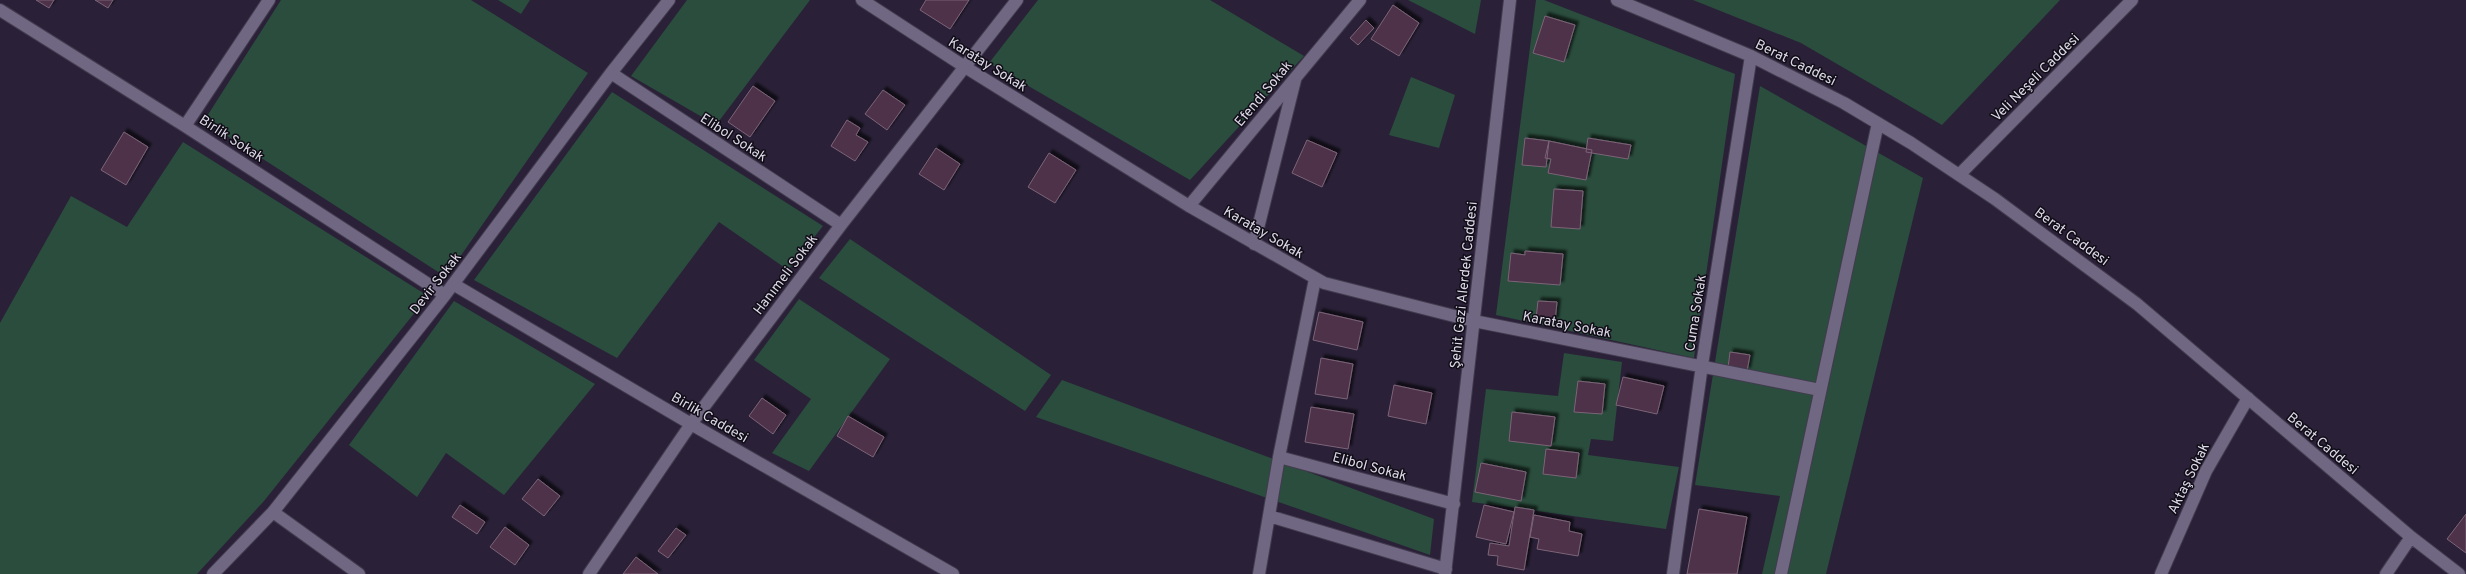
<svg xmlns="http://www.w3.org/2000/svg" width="2466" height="574" font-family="Overpass,sans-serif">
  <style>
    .green { fill: #2a4d3d }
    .building { fill: #4d3048; stroke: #7c6478; filter: url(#shadow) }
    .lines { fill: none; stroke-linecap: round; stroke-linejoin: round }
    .minor-casing { stroke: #433b4f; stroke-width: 14 }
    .minor { stroke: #706782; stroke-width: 12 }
    .labels { text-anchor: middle; stroke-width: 3; stroke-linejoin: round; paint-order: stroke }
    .street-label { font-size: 14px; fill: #ddd8e7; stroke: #110d17 }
  </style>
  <defs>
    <filter id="shadow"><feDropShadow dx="3.5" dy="-3.5" stdDeviation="1" flood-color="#0009"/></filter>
  </defs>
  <rect width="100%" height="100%" fill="#2a2138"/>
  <path class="green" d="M 281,0 L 471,0 L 588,73 L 446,277 L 204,121 Z
    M 498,0 L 530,0 L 521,14 Z
    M 687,0 L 810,0 L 716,125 L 631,76 Z
    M 1038,0 L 1210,0 L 1304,56 L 1190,180 L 989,63 Z
    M 1408,0 L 1481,0 L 1475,34 Z
    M 1536,0 L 1544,0 L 1735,74 L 1694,358 L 1496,315 Z
    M 1693,0 L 2060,0 L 1942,125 L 1801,43 Z
    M 1411,77 L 1455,95 L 1439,148 L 1389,135 Z
    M 1760,86 L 1923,178 L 1826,574 L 1762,574 L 1780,496 L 1695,485 Z
    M 612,92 L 823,226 L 788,270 L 719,222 L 617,358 L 474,280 Z
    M 183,142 L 428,296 L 264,501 L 197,574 L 0,574 L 0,323 L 71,196 L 127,227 Z
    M 850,239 L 1051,375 L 1025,411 L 819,278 Z
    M 799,299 L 890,359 L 809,471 L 772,453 L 811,399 L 754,360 Z
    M 454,301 L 595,384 L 504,495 L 446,453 L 417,497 L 349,445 Z
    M 1564,353 L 1622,362 L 1613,441 L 1591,439 L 1588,455 L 1679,467 L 1666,529 L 1472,502 L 1486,389 L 1558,396 Z
    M 1062,380 L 1434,519 L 1430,555 L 1036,417 Z"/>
  <path class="building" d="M 36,0 L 54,0 L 49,8 Z
    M 95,0 L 113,0 L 108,8 Z
    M 926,0 L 969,0 L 950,29 L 920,10 Z
    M 1393,5 L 1419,23 L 1399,56 L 1371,39 Z
    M 1545,16 L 1575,25 L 1564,62 L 1533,53 Z
    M 1366,20 L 1374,28 L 1358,45 L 1350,38 Z
    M 753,86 L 775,101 L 750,137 L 728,122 Z
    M 883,90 L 905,105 L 887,130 L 865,114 Z
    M 847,120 L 860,128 L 856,135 L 868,142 L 855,161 L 831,146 Z
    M 124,132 L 148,147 L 126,185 L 101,170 Z
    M 1525,138 L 1549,141 L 1546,167 L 1522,165 Z
    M 1588,138 L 1631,145 L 1628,159 L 1586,152 Z
    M 1307,140 L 1337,153 L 1322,187 L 1292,173 Z
    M 1549,141 L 1592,150 L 1586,180 L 1548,173 L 1551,159 L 1545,158 Z
    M 936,148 L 960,164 L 944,190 L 919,174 Z
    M 1049,153 L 1076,170 L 1055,203 L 1028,187 Z
    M 1554,189 L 1583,191 L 1580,229 L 1551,227 Z
    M 1525,251 L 1563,254 L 1560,285 L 1508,281 L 1511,253 L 1525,255 Z
    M 1538,301 L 1557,302 L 1555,321 L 1536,319 Z
    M 1319,312 L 1363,322 L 1357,350 L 1313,340 Z
    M 1730,352 L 1750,355 L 1747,371 L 1728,368 Z
    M 1321,358 L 1353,364 L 1347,399 L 1315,394 Z
    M 1623,377 L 1664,386 L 1657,414 L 1616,405 Z
    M 1578,381 L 1605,384 L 1602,414 L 1574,412 Z
    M 1394,385 L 1432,393 L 1426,424 L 1388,416 Z
    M 762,398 L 786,415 L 773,434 L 749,416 Z
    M 1311,407 L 1354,414 L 1348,449 L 1305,442 Z
    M 1512,412 L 1555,417 L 1551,446 L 1509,441 Z
    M 848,416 L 884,437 L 873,457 L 837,436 Z
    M 1546,449 L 1579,453 L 1576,478 L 1543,474 Z
    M 1481,463 L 1526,472 L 1521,501 L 1475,492 Z
    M 538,479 L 560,496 L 544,516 L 522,499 Z
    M 460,505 L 485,522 L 477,534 L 452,517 Z
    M 1484,505 L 1514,512 L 1506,544 L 1476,537 Z
    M 1515,507 L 1534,510 L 1524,570 L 1497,565 L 1498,556 L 1488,555 L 1490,543 L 1509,546 Z
    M 1699,509 L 1747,517 L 1737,574 L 1687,574 Z
    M 2466,514 L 2466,553 L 2447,539 Z
    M 1534,515 L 1570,522 L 1569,531 L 1582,534 L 1578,556 L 1537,549 L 1539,539 L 1530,537 Z
    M 505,527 L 529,545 L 515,565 L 490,547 Z
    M 676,528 L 686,535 L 668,558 L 658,551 Z
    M 636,557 L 658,574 L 623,574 Z"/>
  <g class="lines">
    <defs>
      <path id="minor" d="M 862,0 L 965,67 L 1189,206 L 1324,283 L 1474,321 L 1820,390
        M 1617,0 L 1751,56 L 1844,103 L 1911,143 L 1995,199 L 2137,304 L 2411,537 L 2459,574
        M 0,10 L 185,126 L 445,295
        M 611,73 L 841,225
        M 185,126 L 269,0
        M 1959,175 L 2132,0
        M 1189,206 L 1360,0
        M 1254,244 L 1295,80
        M 453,284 L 691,424 L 953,574
        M 1279,457 L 1454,504
        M 273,512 L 359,574
        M 1269,516 L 1446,569
        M 213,574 L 273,512 L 445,295 L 611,73 L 669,0
        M 589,574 L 691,424 L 841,225 L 1017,0
        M 1259,574 L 1279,457 L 1315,279
        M 1445,574 L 1510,0
        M 1673,574 L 1702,365 L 1751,56
        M 1781,574 L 1878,123
        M 2161,574 L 2206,471 L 2248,398
        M 2386,574 L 2411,537"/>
    </defs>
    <use href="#minor" class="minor-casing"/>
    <use href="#minor" class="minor"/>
  </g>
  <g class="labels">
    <g class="street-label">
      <text transform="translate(1796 62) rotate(26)" y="5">Berat Caddesi</text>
      <text transform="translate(988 64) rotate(32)" y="5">Karatay Sokak</text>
      <text transform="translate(2035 77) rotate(-45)" y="5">Veli Neşeli Caddesi</text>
      <text transform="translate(1263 93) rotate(-50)" y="5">Efendi Sokak</text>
      <text transform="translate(734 137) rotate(33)" y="5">Elibol Sokak</text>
      <text transform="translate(232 138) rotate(33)" y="5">Birlik Sokak</text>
      <text transform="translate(1264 232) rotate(30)" y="5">Karatay Sokak</text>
      <text transform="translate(2072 236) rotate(36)" y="5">Berat Caddesi</text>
      <text transform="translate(785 274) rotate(-53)" y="5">Hanımeli Sokak</text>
      <text transform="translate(435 283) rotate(-52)" y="5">Devir Sokak</text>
      <text transform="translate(1463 285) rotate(-84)" y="5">Şehit Gazi Alerdek Caddesi</text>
      <text transform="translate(1695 313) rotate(-81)" y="5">Cuma Sokak</text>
      <text transform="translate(1567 324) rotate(11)" y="5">Karatay Sokak</text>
      <text transform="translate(710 417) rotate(30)" y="5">Birlik Caddesi</text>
      <text transform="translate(2323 443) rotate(40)" y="5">Berat Caddesi</text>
      <text transform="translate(1370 466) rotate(15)" y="5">Elibol Sokak</text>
      <text transform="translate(2188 478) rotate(-64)" y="5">Aktaş Sokak</text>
    </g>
  </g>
</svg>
